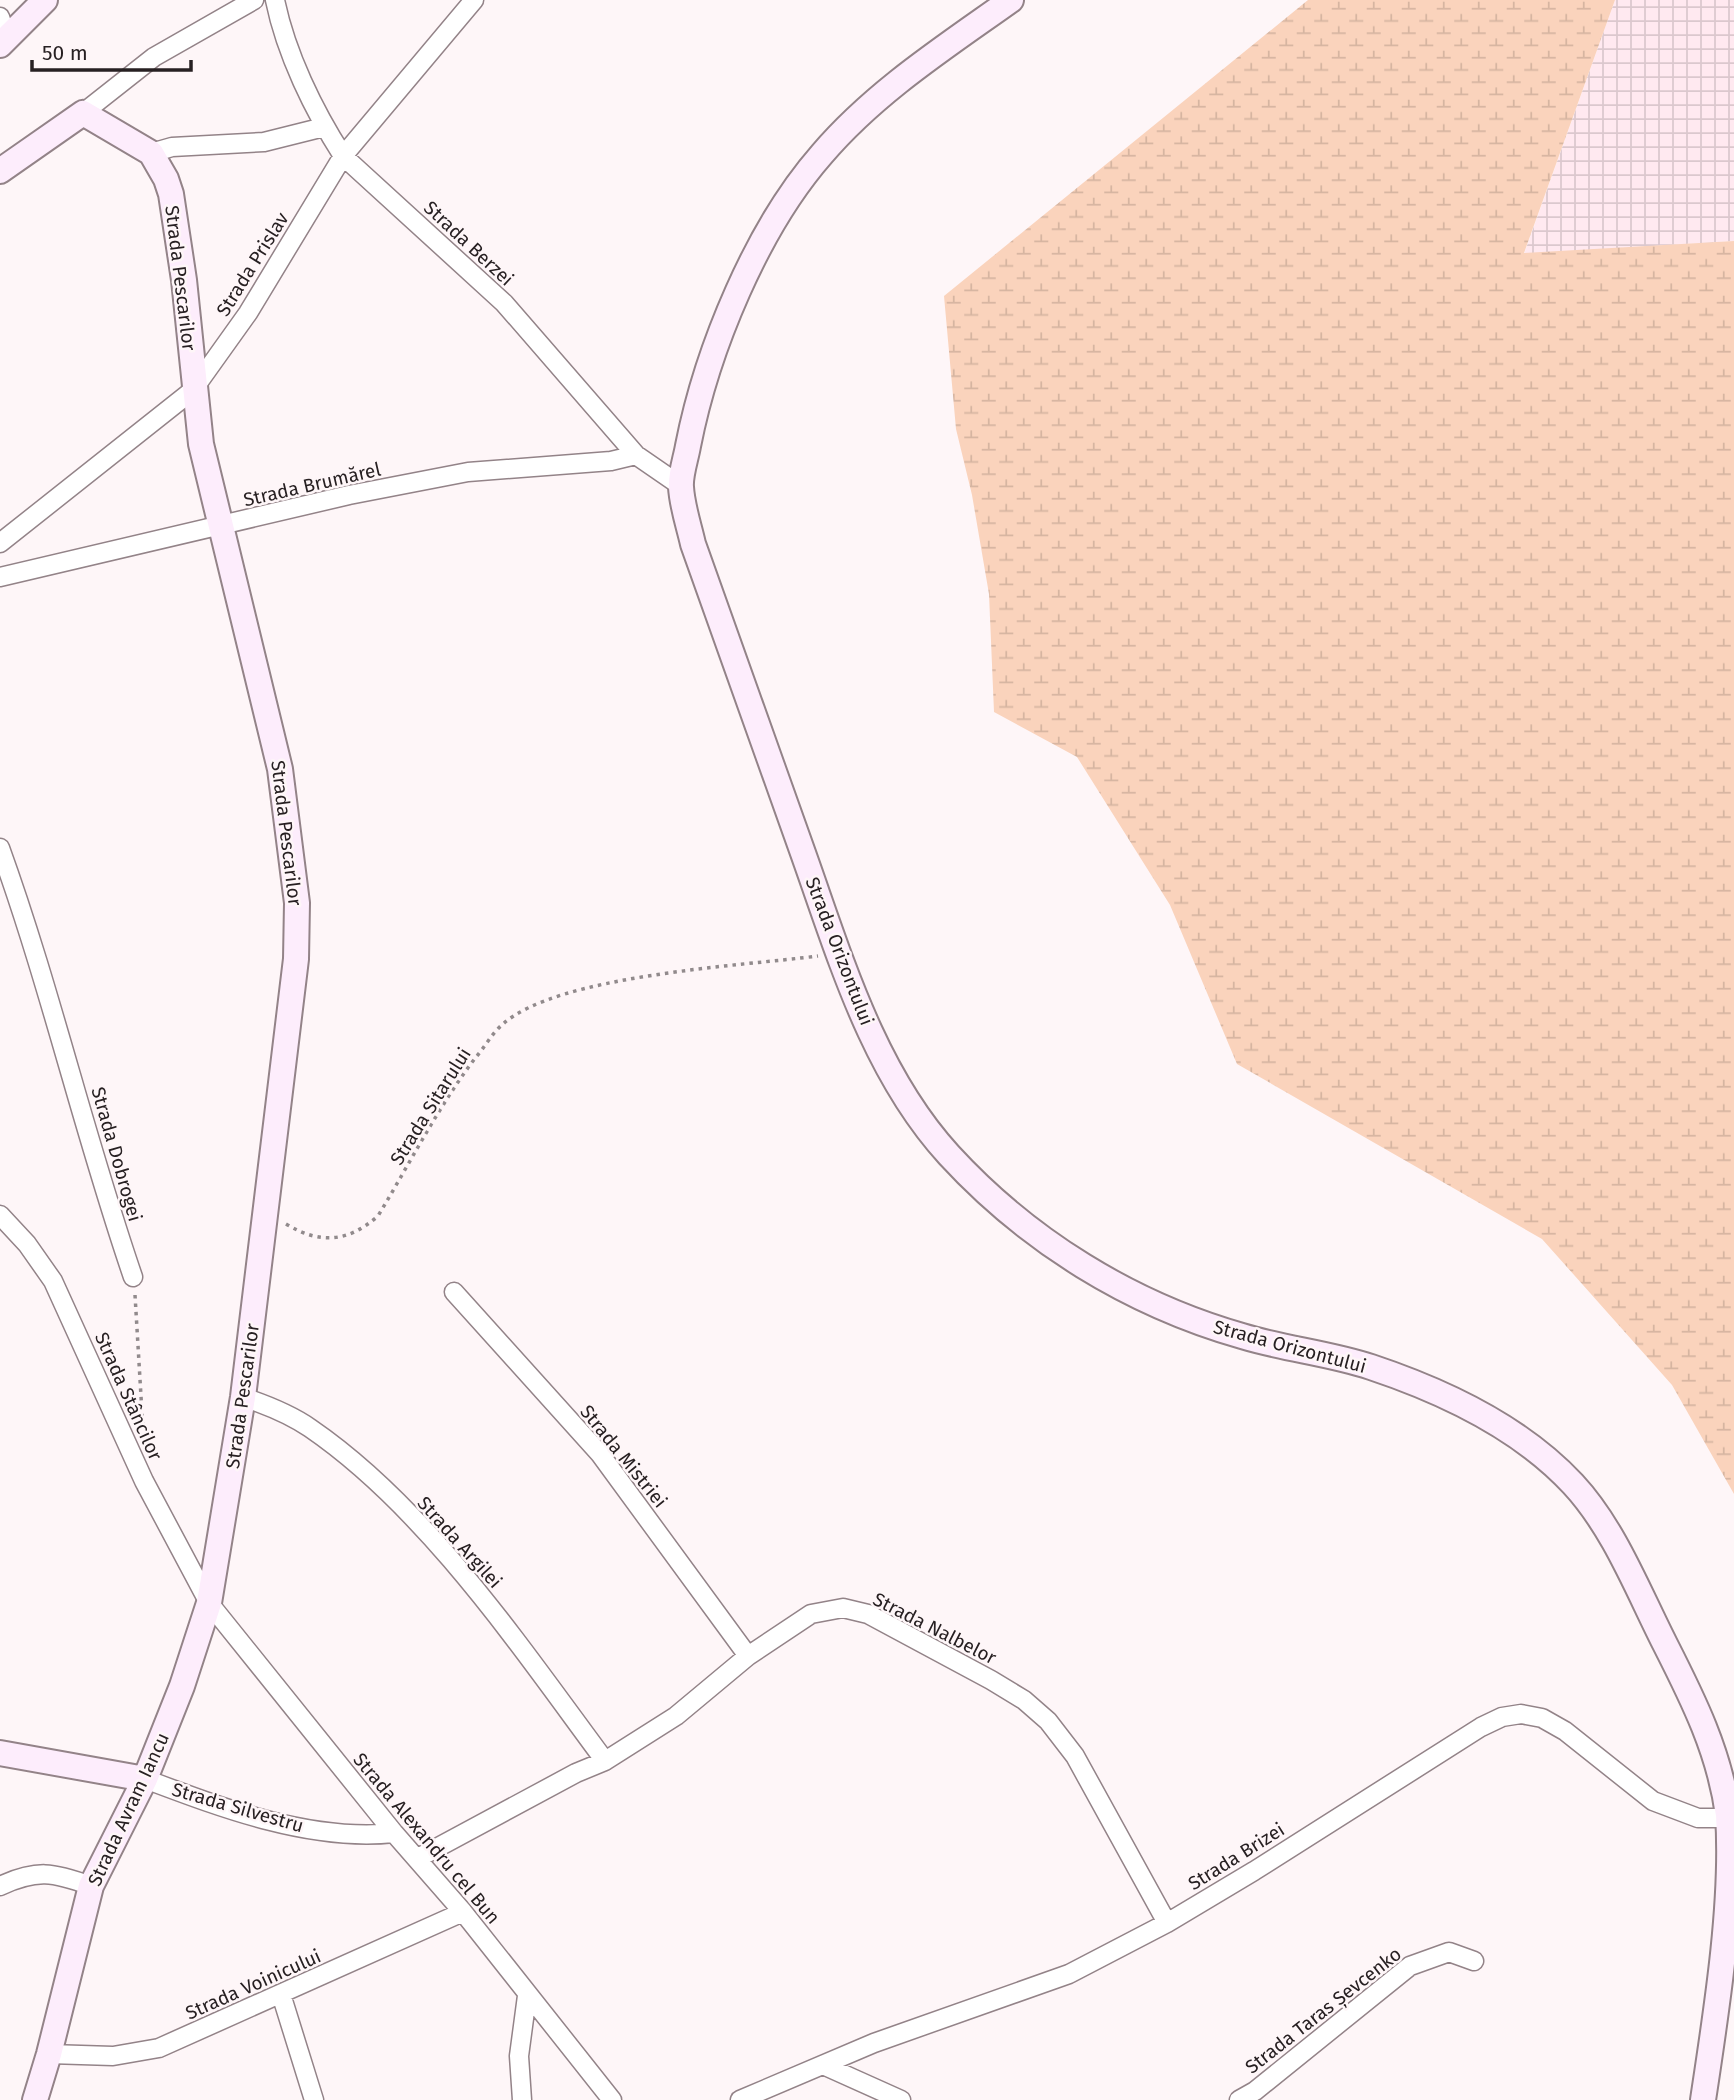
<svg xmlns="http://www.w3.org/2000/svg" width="1734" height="2100" font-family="'Fira Sans',sans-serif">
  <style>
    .industrial { fill: url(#industrial-grid) }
    .wetland { fill: url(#wetland-marsh) }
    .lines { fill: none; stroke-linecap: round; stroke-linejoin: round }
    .street-casing { stroke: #938388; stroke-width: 21 }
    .secondary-casing { stroke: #938388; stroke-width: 28 }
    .path { stroke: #918a8c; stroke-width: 3.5; stroke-dasharray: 3.5 5; stroke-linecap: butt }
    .street { stroke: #fff; stroke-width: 18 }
    .secondary { stroke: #fdedfc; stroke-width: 24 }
    .labels { text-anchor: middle; stroke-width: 5; stroke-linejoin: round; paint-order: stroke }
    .street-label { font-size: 19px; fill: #272022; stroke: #fef6f8 }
  </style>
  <defs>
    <pattern id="industrial-grid" width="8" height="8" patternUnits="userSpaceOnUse" patternTransform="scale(1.75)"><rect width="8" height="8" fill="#ffe9f0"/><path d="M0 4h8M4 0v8" fill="none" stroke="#dbc8ce"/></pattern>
    <pattern id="wetland-marsh" width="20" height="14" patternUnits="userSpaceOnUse" patternTransform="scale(1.75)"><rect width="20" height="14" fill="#fad3bc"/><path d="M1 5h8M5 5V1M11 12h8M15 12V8" fill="none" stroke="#d6b5a1"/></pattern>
  </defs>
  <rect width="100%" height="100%" fill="#fef6f8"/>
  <path class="industrial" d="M 1615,0 L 1734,0 L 1734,241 L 1524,254 Z"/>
  <path class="wetland" d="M 1308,0 L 1615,0 L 1524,253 L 1734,241 L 1734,1494 L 1672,1385 L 1542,1239 L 1237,1064 L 1170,905 L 1077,757 L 994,712 L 989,594 L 972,495 L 956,429 L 944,296 Z"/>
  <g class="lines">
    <defs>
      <path id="street" d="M 275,0 C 286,54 314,111 343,156 L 504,303 L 636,455 L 681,486
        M 0,17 L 7,38
        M 83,113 L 154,57 L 254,0
        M 151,153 L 172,147 L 264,142 L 324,127
        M 0,543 L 193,390 L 248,313 L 343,156 L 474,0
        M 0,577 L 349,495 L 468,472 L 611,461 L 636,455
        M 0,848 C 51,989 84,1135 133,1277
        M 0,1215 L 27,1244 L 53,1281 L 144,1481 L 209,1603 L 394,1833 L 463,1912 L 612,2100
        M 454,1292 L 600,1454 L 748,1656
        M 243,1397 C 267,1405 290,1414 310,1428 C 427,1508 521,1648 605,1761
        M 145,1779 C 222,1808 311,1842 394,1833
        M 418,1858 L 576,1773 L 605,1761 L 676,1716 L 748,1656 L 811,1614 L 843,1608 L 868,1614 L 991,1680 L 1024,1700 L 1048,1721 L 1075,1756 L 1167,1923
        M 0,1886 C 37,1869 53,1872 91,1886
        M 281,1994 L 314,2100
        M 49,2054 L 113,2056 L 159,2048 L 463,1912
        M 823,2065 L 901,2100
        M 522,2100 L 519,2056 L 527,1996
        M 740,2100 L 874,2043 L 1069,1974 L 1167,1923 L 1254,1871 L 1481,1727 L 1502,1717 L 1521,1714 L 1542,1718 L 1565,1731 L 1653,1801 L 1698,1818 L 1728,1818
        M 1239,2100 L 1255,2091 L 1410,1966 L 1449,1952 L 1474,1961"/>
      <path id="secondary" d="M 1011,0 C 945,47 875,92 822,154 C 757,228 707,349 688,446 C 686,458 680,475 681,487 C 682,506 689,526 693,544 C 729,648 766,751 803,853 C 840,957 873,1072 949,1155 C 1028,1241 1130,1304 1242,1336 C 1284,1349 1329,1353 1371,1367 C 1443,1391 1521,1428 1573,1484 C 1614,1528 1638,1591 1665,1644 C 1693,1699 1720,1753 1728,1815 C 1734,1901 1716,2014 1703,2100
        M 0,45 L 45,0
        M 0,171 L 83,113 L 151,153 L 166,179 L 171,194 L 184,280 L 201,444 L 280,769 L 297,903 L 296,959 L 243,1397 L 209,1603 L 182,1686 L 145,1779 L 91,1886 L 49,2054 L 35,2100
        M 0,1753 L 145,1779"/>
    </defs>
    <use href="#street" class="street-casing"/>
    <use href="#secondary" class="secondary-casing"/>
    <path class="path" d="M 286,1224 C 321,1245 348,1242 378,1216 C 410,1163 438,1107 476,1057 C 485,1047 492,1033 503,1024 C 558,975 740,966 818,956
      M 135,1295 L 143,1430"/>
    <use href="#street" class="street"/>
    <use href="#secondary" class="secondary"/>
  </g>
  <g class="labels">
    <g class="street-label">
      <text transform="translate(469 243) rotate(43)" y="7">Strada Berzei</text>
      <text transform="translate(252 264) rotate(-58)" y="7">Strada Prislav</text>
      <text transform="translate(181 278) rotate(83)" y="7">Strada Pescarilor</text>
      <text transform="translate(312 484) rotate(-13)" y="7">Strada Brumărel</text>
      <text transform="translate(287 833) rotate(83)" y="7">Strada Pescarilor</text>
      <text transform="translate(840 951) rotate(69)" y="7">Strada Orizontului</text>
      <text transform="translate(430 1106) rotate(-58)" y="7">Strada Sitarului</text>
      <text transform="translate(117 1154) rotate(74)" y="7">Strada Dobrogei</text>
      <text transform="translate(1290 1346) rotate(15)" y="7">Strada Orizontului</text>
      <text transform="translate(129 1396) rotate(66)" y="7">Strada Stâncilor</text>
      <text transform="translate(242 1396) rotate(-82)" y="7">Strada Pescarilor</text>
      <text transform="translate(624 1456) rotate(51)" y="7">Strada Mistriei</text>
      <text transform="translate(460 1542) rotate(48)" y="7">Strada Argilei</text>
      <text transform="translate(935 1628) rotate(27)" y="7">Strada Nalbelor</text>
      <text transform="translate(238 1807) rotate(16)" y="7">Strada Silvestru</text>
      <text transform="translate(128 1809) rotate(-65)" y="7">Strada Avram Iancu</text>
      <text transform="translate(427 1838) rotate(50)" y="7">Strada Alexandru cel Bun</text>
      <text transform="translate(1236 1856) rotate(-32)" y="7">Strada Brizei</text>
      <text transform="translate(253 1984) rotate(-24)" y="7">Strada Voinicului</text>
      <text transform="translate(1323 2010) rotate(-38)" y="7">Strada Taras Șevcenko</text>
    </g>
  </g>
  <path d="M32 60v10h159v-10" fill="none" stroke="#272022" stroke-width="3.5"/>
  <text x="42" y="60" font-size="21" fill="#272022" stroke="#fef6f8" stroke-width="5" paint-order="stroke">50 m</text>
</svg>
